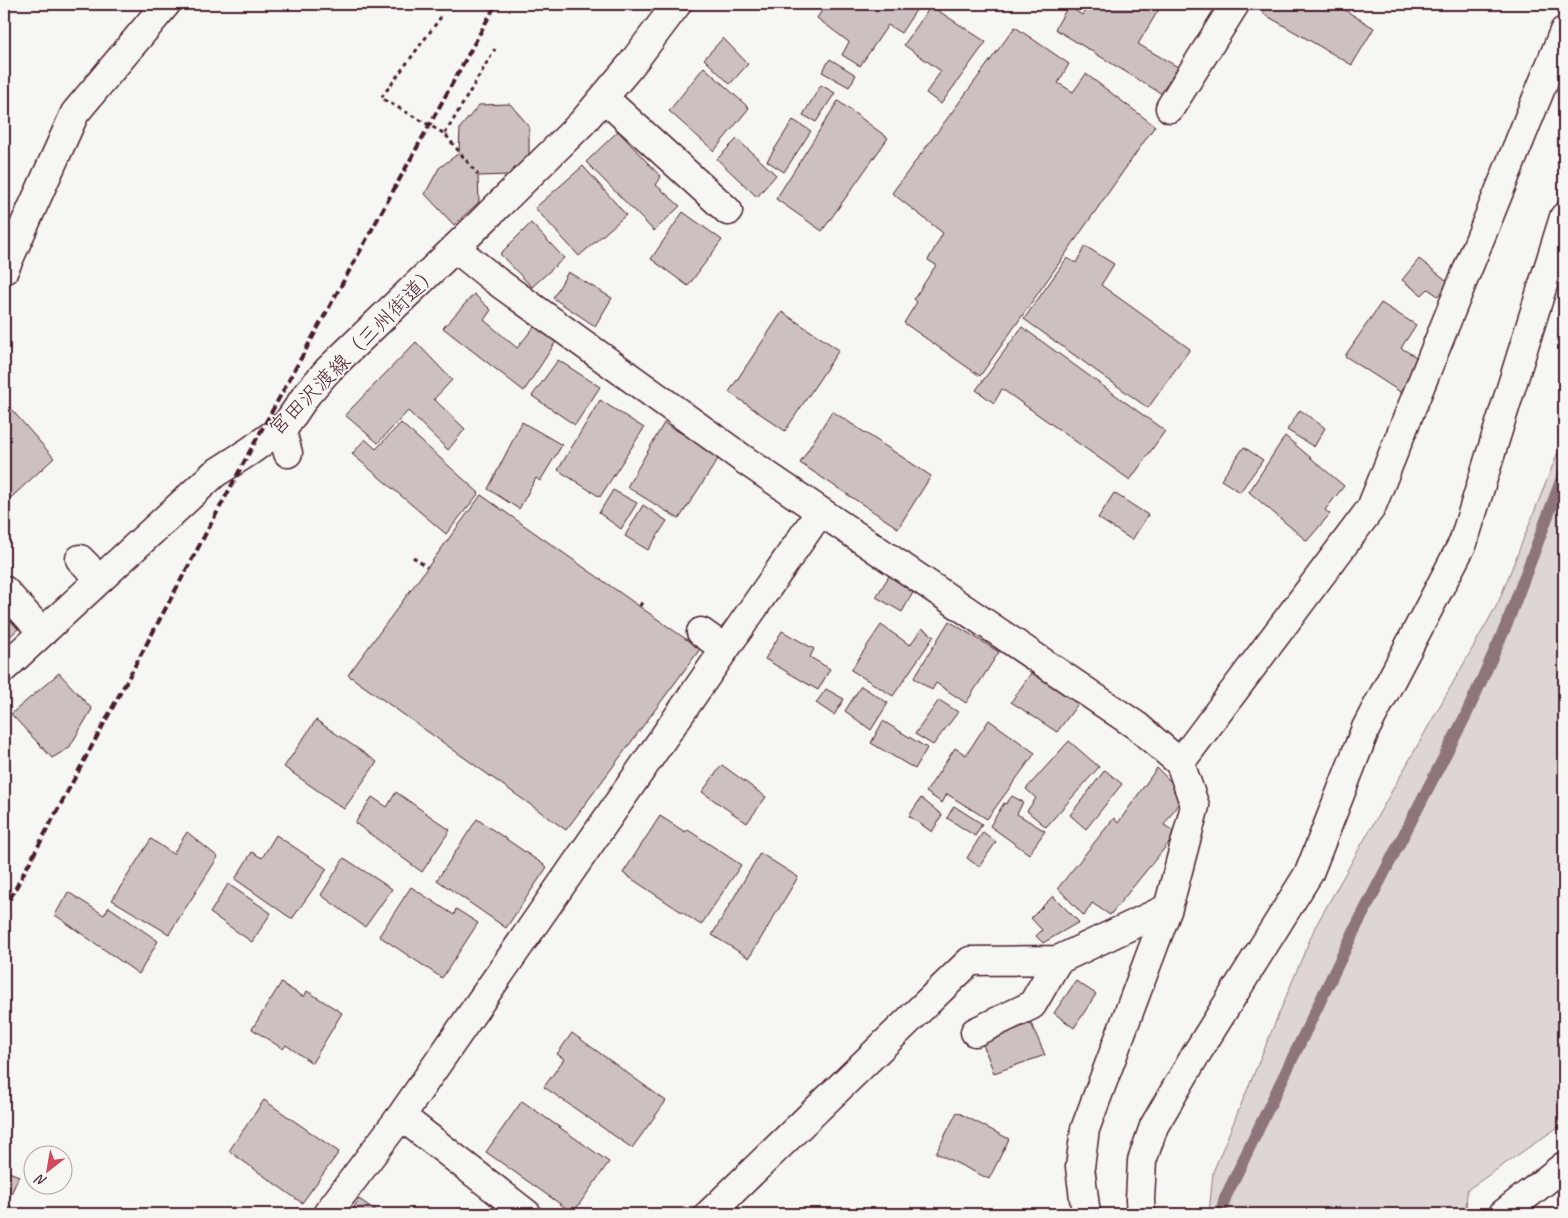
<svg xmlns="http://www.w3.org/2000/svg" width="1568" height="1218" font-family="Caveat,'Klee One',sans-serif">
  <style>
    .green { fill: #ddd6d5; stroke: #947a80 }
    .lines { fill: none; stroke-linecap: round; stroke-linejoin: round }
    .stream { stroke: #8e747a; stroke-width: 12 }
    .building { fill: #ccc1c0; stroke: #4a1f2b }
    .minor-casing { stroke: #4a1f2b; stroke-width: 31 }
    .major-casing { stroke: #4a1f2b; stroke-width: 31 }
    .path { stroke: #4a1f2b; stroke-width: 3; stroke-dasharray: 4 4; stroke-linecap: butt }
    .minor { stroke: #f6f6f2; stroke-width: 28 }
    .major { stroke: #f6f6f2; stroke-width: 28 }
    .rail { stroke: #4a1f2b; stroke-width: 4; stroke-dasharray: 8 4; stroke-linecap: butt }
    .labels { text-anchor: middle; stroke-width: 4; stroke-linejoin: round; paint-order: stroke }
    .street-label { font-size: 21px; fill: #4a1f2b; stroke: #f6f6f2 }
  </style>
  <rect width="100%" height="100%" fill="#f6f6f2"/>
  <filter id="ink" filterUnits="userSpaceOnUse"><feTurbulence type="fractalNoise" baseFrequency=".02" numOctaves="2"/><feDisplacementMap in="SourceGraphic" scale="10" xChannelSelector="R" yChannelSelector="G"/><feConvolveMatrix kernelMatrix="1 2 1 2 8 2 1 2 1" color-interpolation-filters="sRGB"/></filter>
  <g filter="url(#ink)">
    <path class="green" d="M 1564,437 L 1564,1123 L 1467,1190 L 1466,1214 L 1209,1214 L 1213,1172 L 1315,927 L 1498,603 Z"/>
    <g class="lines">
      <path class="stream" d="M 1221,1214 L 1225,1198 L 1357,925 L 1466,715 L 1506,626 L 1564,473"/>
    </g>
    <path class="building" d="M 826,4 L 920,4 L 901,33 L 888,25 L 860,66 L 842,55 L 849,42 L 817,18 Z
      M 1089,4 L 1162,4 L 1138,44 L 1188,73 L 1172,100 L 1055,29 L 1068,6 L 1082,15 Z
      M 1267,4 L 1335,4 L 1374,28 L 1352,65 L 1262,13 Z
      M 931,6 L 986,42 L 941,104 L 926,93 L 941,71 L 904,45 Z
      M 1015,27 L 1069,64 L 1058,83 L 1073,92 L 1086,74 L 1155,126 L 980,376 L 904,323 L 917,302 L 914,299 L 936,265 L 928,260 L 943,233 L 892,193 Z
      M 723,38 L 748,64 L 730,84 L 704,59 Z
      M 830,59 L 856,75 L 849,87 L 822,72 Z
      M 704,67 L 749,108 L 714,151 L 669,111 Z
      M 821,85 L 835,93 L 816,122 L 803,115 Z
      M 838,101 L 888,138 L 822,231 L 776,199 Z
      M 510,104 L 529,126 L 529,155 L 508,175 L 478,176 L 479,202 L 454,225 L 425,194 L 439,168 L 459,153 L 460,128 L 479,105 Z
      M 793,120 L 811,131 L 784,172 L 767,161 Z
      M 618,131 L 661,177 L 656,185 L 680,206 L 654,231 L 586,162 Z
      M 737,139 L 776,175 L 757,197 L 717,159 Z
      M 583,166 L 626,215 L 579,256 L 535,208 Z
      M 683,212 L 722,240 L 688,286 L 651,259 Z
      M 531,223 L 564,258 L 532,287 L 500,254 Z
      M 1085,246 L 1114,264 L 1101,285 L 1190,349 L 1148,408 L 1024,319 L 1067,258 L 1076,263 Z
      M 1419,259 L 1450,283 L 1438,296 L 1428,289 L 1422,295 L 1402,280 Z
      M 568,272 L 612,298 L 595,326 L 553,298 Z
      M 474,294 L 491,310 L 484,320 L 517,348 L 535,326 L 557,340 L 524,391 L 443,328 Z
      M 1381,303 L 1416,325 L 1401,348 L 1423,361 L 1402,393 L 1345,356 Z
      M 782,312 L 839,350 L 785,431 L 729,392 Z
      M 1022,327 L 1165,431 L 1130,480 L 1002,389 L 994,403 L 976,390 Z
      M 416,342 L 452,380 L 434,399 L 465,429 L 448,450 L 408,411 L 378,443 L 345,415 Z
      M 558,360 L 600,387 L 575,425 L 532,396 Z
      M 600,400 L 644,428 L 600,497 L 558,470 Z
      M 4,401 L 54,458 L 4,504 Z
      M 1300,410 L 1325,428 L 1314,447 L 1287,430 Z
      M 832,411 L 931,476 L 898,528 L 800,463 Z
      M 522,422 L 562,445 L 540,481 L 536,478 L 519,509 L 488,489 Z
      M 401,423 L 479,493 L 446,534 L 352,454 L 365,439 L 376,449 Z
      M 664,423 L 720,456 L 679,519 L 627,487 Z
      M 1285,436 L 1344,486 L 1325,510 L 1330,514 L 1307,541 L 1249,492 Z
      M 1244,447 L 1263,460 L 1240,492 L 1221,480 Z
      M 613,490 L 637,503 L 621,529 L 599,513 Z
      M 1114,493 L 1148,515 L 1132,540 L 1098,518 Z
      M 481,495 L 700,649 L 566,830 L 348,675 Z
      M 643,505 L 667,521 L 648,550 L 625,536 Z
      M 891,573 L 915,589 L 902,612 L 876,597 Z
      M 4,613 L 18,629 L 4,642 Z
      M 949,621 L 999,652 L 966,703 L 936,683 L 932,690 L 914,678 Z
      M 881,625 L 910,645 L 922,628 L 934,636 L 893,696 L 851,670 Z
      M 782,631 L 814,649 L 810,657 L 830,669 L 818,690 L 765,659 Z
      M 1036,666 L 1083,697 L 1057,732 L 1011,702 Z
      M 59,673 L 92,709 L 69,748 L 52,758 L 11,714 Z
      M 861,686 L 888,703 L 871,730 L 845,711 Z
      M 826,689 L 844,699 L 834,715 L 816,703 Z
      M 939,700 L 958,712 L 933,745 L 915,734 Z
      M 316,720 L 377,762 L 344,809 L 284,767 Z
      M 989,720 L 1035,753 L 987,819 L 947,794 L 942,803 L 926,792 L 955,748 L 966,755 Z
      M 883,721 L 927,748 L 915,769 L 871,743 Z
      M 1069,741 L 1099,767 L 1046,827 L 1027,811 L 1036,798 L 1026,789 Z
      M 722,765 L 766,797 L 747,823 L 702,792 Z
      M 1157,768 L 1184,795 L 1164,825 L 1177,833 L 1110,915 L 1092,903 L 1084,916 L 1058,888 L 1114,818 L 1118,823 Z
      M 1105,770 L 1122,784 L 1086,829 L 1070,815 Z
      M 396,792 L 450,830 L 422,872 L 355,823 L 372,797 L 387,807 Z
      M 1012,796 L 1023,802 L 1017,814 L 1045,831 L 1029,854 L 990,826 L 1004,803 L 1006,804 Z
      M 921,798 L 942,815 L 932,832 L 909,816 Z
      M 954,806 L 982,824 L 975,836 L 947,818 Z
      M 660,816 L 685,832 L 688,830 L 741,865 L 701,925 L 623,873 Z
      M 477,819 L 547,867 L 506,928 L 437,880 Z
      M 187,832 L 218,857 L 169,934 L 112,900 L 151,839 L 173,854 Z
      M 983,832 L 996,842 L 979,867 L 967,858 Z
      M 276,835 L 327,869 L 292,919 L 235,879 L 252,852 L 262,858 Z
      M 760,853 L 798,877 L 749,958 L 712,935 Z
      M 344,858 L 392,889 L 365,927 L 321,895 Z
      M 228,884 L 271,913 L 252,942 L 210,913 Z
      M 411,887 L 454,915 L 456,909 L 478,923 L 442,978 L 379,936 Z
      M 68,892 L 104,915 L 109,907 L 158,941 L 139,974 L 55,915 Z
      M 1053,896 L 1079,922 L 1043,943 L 1036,936 L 1042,930 L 1031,918 Z
      M 1076,981 L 1096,994 L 1074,1028 L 1054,1013 Z
      M 281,983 L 304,997 L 307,991 L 342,1013 L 312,1063 L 286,1045 L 283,1049 L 252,1029 Z
      M 1031,1023 L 1045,1055 L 994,1073 L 982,1042 Z
      M 572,1033 L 666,1101 L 632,1148 L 544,1087 L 564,1059 L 557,1054 Z
      M 264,1100 L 339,1152 L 302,1203 L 229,1151 Z
      M 522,1101 L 609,1162 L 573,1213 L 486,1152 Z
      M 957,1112 L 1009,1139 L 989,1179 L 936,1153 Z
      M 4,1170 L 19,1176 L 7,1203 L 4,1202 Z
      M 359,1199 L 381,1214 L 350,1214 Z"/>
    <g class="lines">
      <defs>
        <path id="minor" d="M 604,98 L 728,211
          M 1170,108 L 1235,4
          M 455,248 L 495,280 L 746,461 L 1137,726 L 1180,763
          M 4,270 L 75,113 L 166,4
          M 281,428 L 288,453
          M 80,559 L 87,566
          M 4,590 L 42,632
          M 701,632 L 725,649
          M 975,1032 L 1032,1005 L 1058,960
          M 401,1116 L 527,1214
          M 327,1214 L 401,1116 L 820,512
          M 709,1214 L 970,961 L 1058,960 L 1168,908
          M 1086,1214 L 1080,1167 L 1085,1129 L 1168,908 L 1195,806 L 1180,763 L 1371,508 L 1564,31
          M 1141,1214 L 1140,1200 L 1142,1161 L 1154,1126 L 1195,1056 L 1309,873 L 1366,728 L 1463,543 L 1564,217
          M 1503,1214 L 1564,1166"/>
        <path id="major" d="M 4,668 L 214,474 L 250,451 L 286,425 L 307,394 L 328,370 L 455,248 L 582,123 L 631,65 L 677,4"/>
      </defs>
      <use href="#minor" class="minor-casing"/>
      <use href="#major" class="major-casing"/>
      <path class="path" d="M 441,17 L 381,98 L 445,134 L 478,175
        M 445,134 L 495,49
        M 413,557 L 427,567
        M 640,606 L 642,602"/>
      <use href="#minor" class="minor"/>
      <use href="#major" class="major"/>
      <path class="rail" d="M 4,910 L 250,451 L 496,4"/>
    </g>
  </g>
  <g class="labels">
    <g class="street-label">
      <text transform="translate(354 350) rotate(-45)" y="7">宮田沢渡線（三州街道）</text>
    </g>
  </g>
  <rect width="1568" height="1218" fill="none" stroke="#f6f6f2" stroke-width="20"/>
  <rect x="10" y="10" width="1548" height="1198" fill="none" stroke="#4a1f2b" stroke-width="2" filter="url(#ink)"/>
  <g transform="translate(48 1170) rotate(211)"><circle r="24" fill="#f6f6f2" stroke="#b1a0a2"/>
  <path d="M0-4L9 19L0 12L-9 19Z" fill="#d1495b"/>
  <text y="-8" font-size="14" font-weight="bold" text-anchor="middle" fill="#4a1f2b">N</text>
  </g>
</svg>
